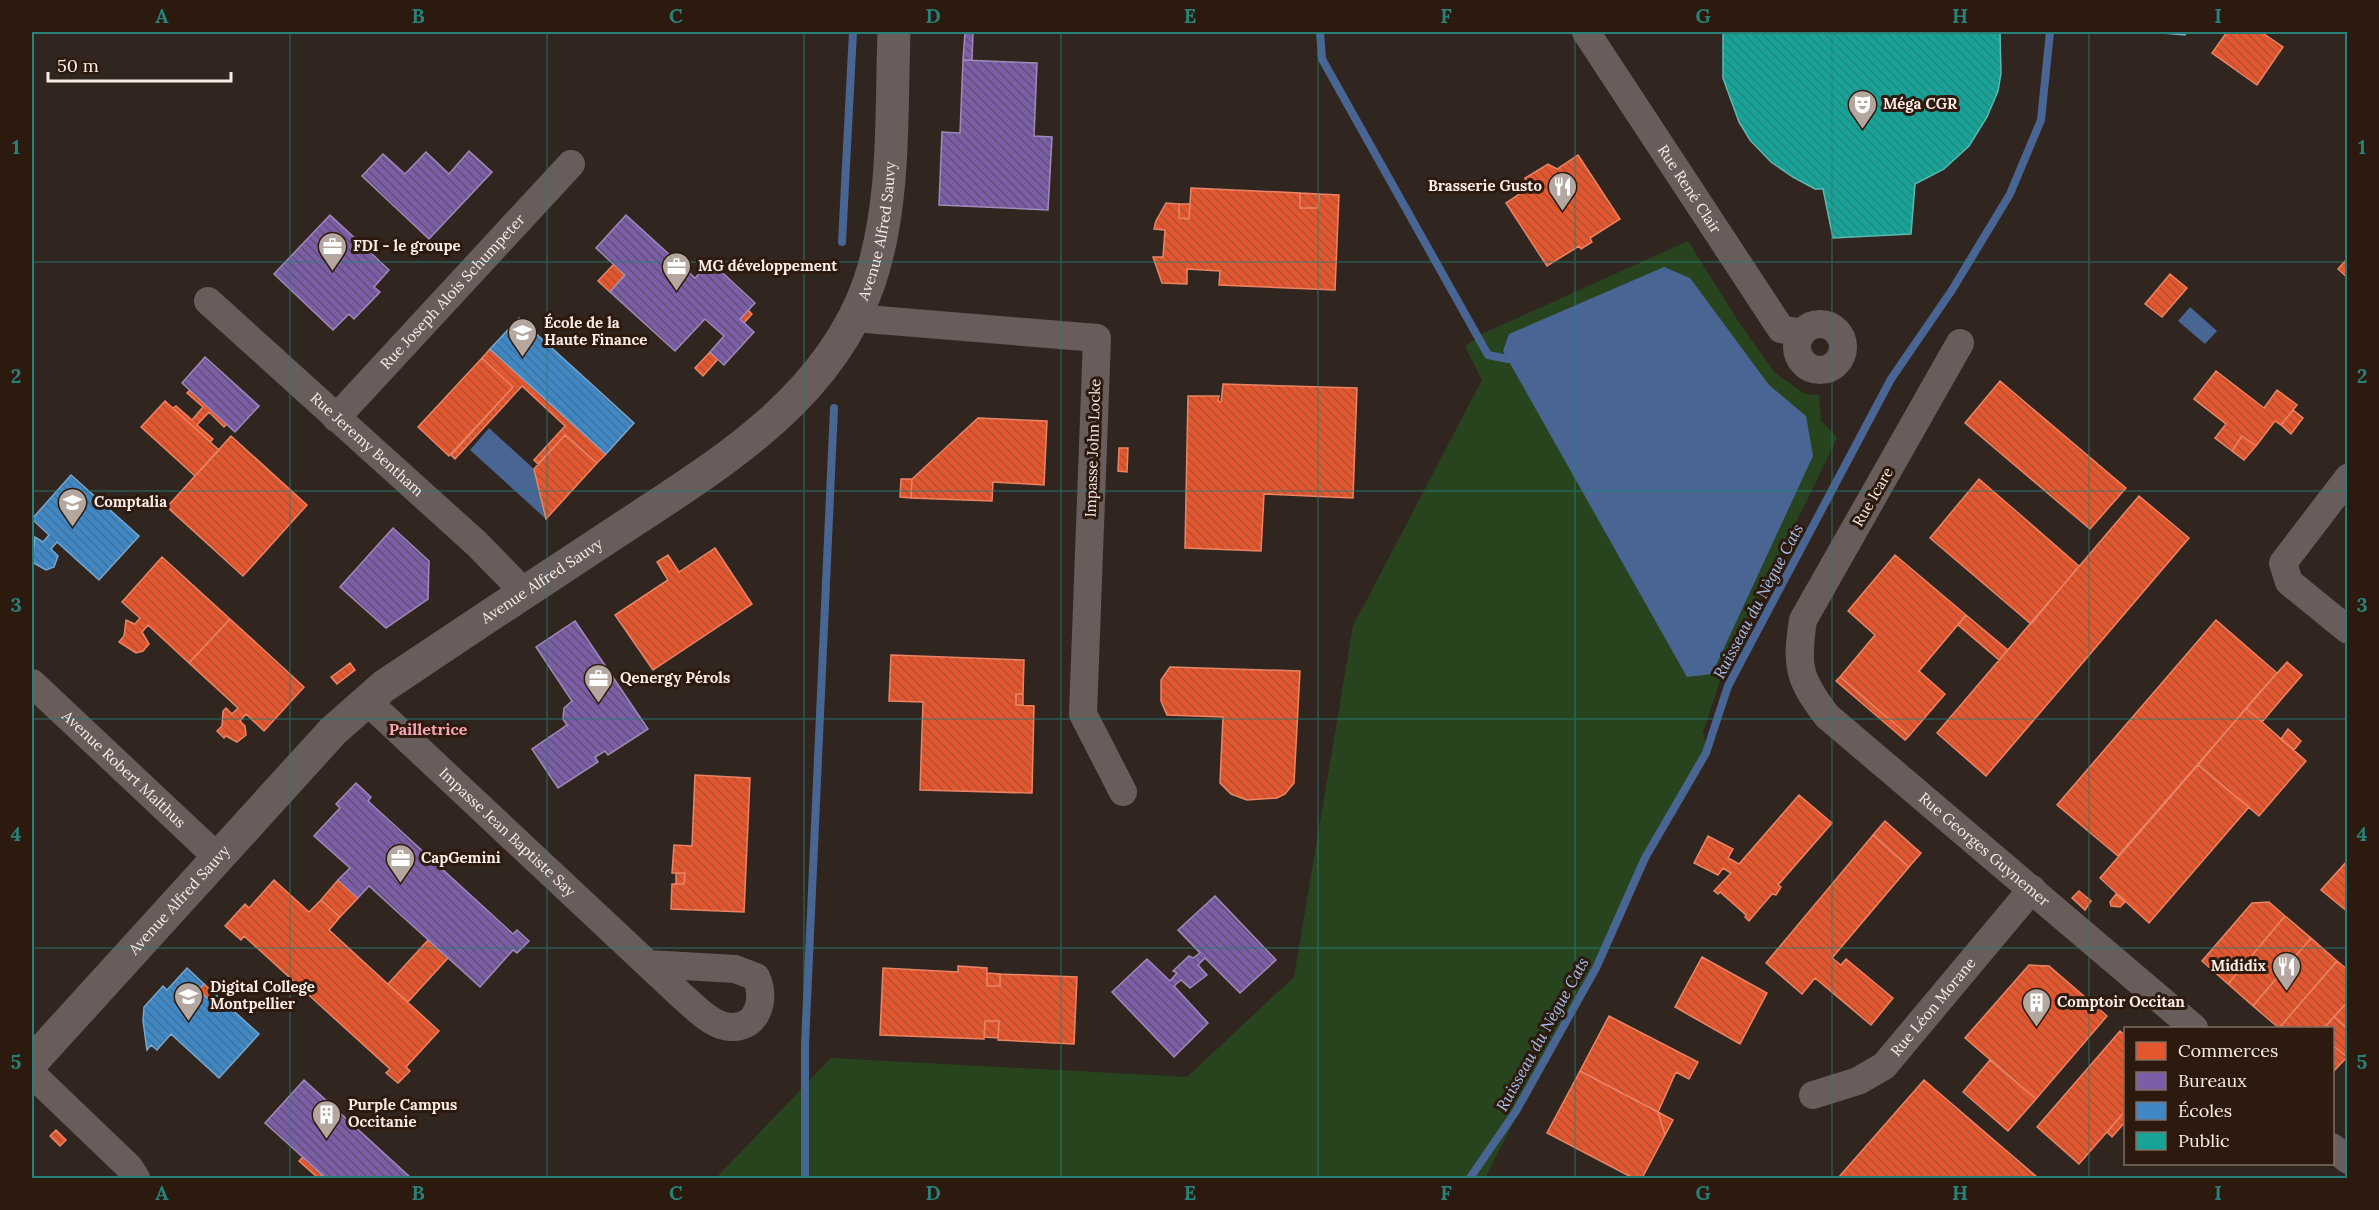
<svg xmlns="http://www.w3.org/2000/svg" width="2379" height="1210" font-family="Lora,serif">
  <style>
    .green { fill: #28441f }
    .water { fill: #496594 }
    .shops { fill: url(#shops-back-hatch); stroke: #eb8465; stroke-width: 1.5 }
    .offices { fill: url(#offices-back-hatch); stroke: #a189b9; stroke-width: 1.5 }
    .schools { fill: url(#schools-back-hatch); stroke: #77a6ce; stroke-width: 1.5 }
    .public { fill: url(#public-back-hatch); stroke: #5bb9af; stroke-width: 1.5 }
    .lines { fill: none; stroke-linecap: round; stroke-linejoin: round }
    .stream { stroke: #496594; stroke-width: 8 }
    .minor { stroke: #685d5a; stroke-width: 28 }
    .tertiary { stroke: #685d5a; stroke-width: 33 }
    .grid { fill: none; stroke: #26827a; stroke-width: 1.5; stroke-opacity: 0.55 }
    .labels { text-anchor: middle; stroke-width: 6; stroke-linejoin: round; paint-order: stroke }
    .poi-label { font-size: 15px; font-weight: bold; fill: #faece4; stroke: #2d1a0f; text-anchor: start }
    .street-label { font-size: 15px; fill: #faece4; stroke: #2d1a0f }
    .water-label { font-size: 16px; font-style: italic; fill: #a5c2f0; stroke: #2d1a0f }
    .neighbourhood-label { font-size: 16px; font-weight: bold; fill: #f8a5b4; stroke: #2d1a0f }
    .neatline { fill: none; stroke: #26827a; stroke-width: 2 }
    .grid-label { font-size: 20px; text-anchor: middle; font-weight: bold; fill: #26827a }
  </style>
  <defs>
    <pattern id="shops-back-hatch" width="6" height="6" patternUnits="userSpaceOnUse" patternTransform="scale(1.5)"><rect width="6" height="6" fill="#e4572e"/><path d="M-1 5l2 2M0 0l6 6M5-1l2 2" fill="none" stroke="#ae5136"/></pattern>
    <pattern id="offices-back-hatch" width="6" height="6" patternUnits="userSpaceOnUse" patternTransform="scale(1.5)"><rect width="6" height="6" fill="#7b5ea7"/><path d="M-1 5l2 2M0 0l6 6M5-1l2 2" fill="none" stroke="#615171"/></pattern>
    <pattern id="schools-back-hatch" width="6" height="6" patternUnits="userSpaceOnUse" patternTransform="scale(1.5)"><rect width="6" height="6" fill="#3f88c5"/><path d="M-1 5l2 2M0 0l6 6M5-1l2 2" fill="none" stroke="#437198"/></pattern>
    <pattern id="public-back-hatch" width="6" height="6" patternUnits="userSpaceOnUse" patternTransform="scale(1.5)"><rect width="6" height="6" fill="#17a398"/><path d="M-1 5l2 2M0 0l6 6M5-1l2 2" fill="none" stroke="#27877f"/></pattern>
  </defs>
  <rect width="100%" height="100%" fill="#31261f"/>
  <path class="green" d="M 1688,241 L 1738,321 L 1775,373 L 1805,394 L 1819,395 L 1821,420 L 1837,438 L 1722,675 L 1703,732 L 1706,745 L 1485,1178 L 716,1178 L 831,1058 L 1187,1077 L 1294,977 L 1353,626 L 1482,380 L 1465,346 L 1484,333 Z"/>
  <path class="water" d="M 1664,267 L 1690,278 L 1769,385 L 1806,416 L 1813,456 L 1712,674 L 1687,677 L 1503,351 L 1509,334 Z
    M 2190,307 L 2217,331 L 2205,344 L 2178,321 Z
    M 489,428 L 534,469 L 546,519 L 470,450 Z"/>
  <path class="shops" d="M 2227,32 L 2261,32 L 2283,47 L 2257,85 L 2212,53 Z
    M 1578,155 L 1620,219 L 1590,238 L 1592,242 L 1581,249 L 1579,246 L 1547,266 L 1506,203 L 1527,189 L 1525,178 L 1548,164 L 1557,169 Z
    M 1191,188 L 1300,193 L 1300,208 L 1318,208 L 1319,194 L 1339,195 L 1335,290 L 1219,285 L 1220,271 L 1187,269 L 1187,284 L 1162,283 L 1153,257 L 1163,257 L 1165,230 L 1154,229 L 1156,221 L 1166,203 L 1179,204 L 1179,218 L 1189,219 Z
    M 1300,193 L 1319,194 L 1318,208 L 1300,208 Z
    M 1179,204 L 1190,204 L 1189,219 L 1179,218 Z
    M 2346,260 L 2348,262 L 2348,278 L 2338,269 Z
    M 614,264 L 625,275 L 610,292 L 598,281 Z
    M 2170,274 L 2187,288 L 2162,317 L 2145,304 Z
    M 748,310 L 752,314 L 744,323 L 740,319 Z
    M 490,349 L 606,454 L 597,463 L 565,435 L 538,464 L 534,460 L 565,426 L 522,386 L 455,459 L 451,455 L 513,387 L 482,358 Z
    M 710,352 L 718,359 L 703,376 L 695,368 Z
    M 482,358 L 513,387 L 449,456 L 418,427 Z
    M 2216,371 L 2264,408 L 2277,390 L 2297,405 L 2281,425 L 2275,421 L 2256,446 L 2242,436 L 2232,451 L 2215,438 L 2226,424 L 2194,399 Z
    M 2000,381 L 2126,488 L 2090,529 L 1965,423 Z
    M 1223,384 L 1357,388 L 1353,498 L 1264,494 L 1261,551 L 1185,548 L 1188,396 L 1219,396 L 1218,401 L 1221,402 Z
    M 190,390 L 227,424 L 224,427 L 209,412 L 197,425 L 213,439 L 210,442 L 173,408 L 176,406 L 192,420 L 203,407 L 187,393 Z
    M 165,401 L 219,450 L 195,476 L 141,427 Z
    M 2293,410 L 2303,418 L 2291,434 L 2281,425 Z
    M 978,418 L 1047,421 L 1044,485 L 993,482 L 992,501 L 911,498 L 912,479 Z
    M 565,435 L 597,463 L 546,519 L 534,469 Z
    M 231,436 L 307,505 L 243,576 L 167,507 Z
    M 2242,436 L 2256,446 L 2244,460 L 2232,451 Z
    M 1119,448 L 1128,448 L 1127,472 L 1118,471 Z
    M 901,479 L 912,479 L 911,498 L 900,497 Z
    M 1979,479 L 2079,566 L 2031,624 L 1930,538 Z
    M 2139,496 L 2189,538 L 1986,776 L 1937,733 Z
    M 715,548 L 752,604 L 653,670 L 615,615 L 668,580 L 657,562 L 668,555 L 679,572 Z
    M 1895,555 L 1966,615 L 1919,671 L 1945,694 L 1909,736 L 1840,677 L 1875,635 L 1848,611 Z
    M 162,557 L 230,619 L 189,663 L 148,625 L 142,632 L 149,644 L 143,651 L 136,653 L 119,642 L 124,636 L 126,620 L 135,624 L 140,618 L 122,602 Z
    M 1966,615 L 2008,650 L 1999,660 L 1958,625 Z
    M 230,619 L 304,687 L 264,731 L 246,714 L 240,721 L 245,726 L 246,735 L 237,742 L 226,736 L 224,738 L 217,731 L 222,726 L 223,711 L 226,708 L 232,714 L 238,708 L 189,663 Z
    M 2216,620 L 2277,673 L 2118,856 L 2057,805 Z
    M 891,655 L 1024,660 L 1023,694 L 1016,694 L 1016,705 L 1034,706 L 1032,793 L 920,790 L 923,702 L 889,701 Z
    M 2287,662 L 2302,675 L 2262,722 L 2246,708 Z
    M 350,663 L 355,670 L 337,684 L 331,677 Z
    M 1170,667 L 1300,671 L 1294,783 L 1285,794 L 1277,798 L 1247,800 L 1231,794 L 1220,783 L 1223,717 L 1167,715 L 1161,701 L 1161,680 Z
    M 1840,677 L 1909,736 L 1905,740 L 1836,681 Z
    M 1016,694 L 1023,694 L 1023,705 L 1016,705 Z
    M 2246,708 L 2306,761 L 2259,816 L 2198,765 Z
    M 2288,729 L 2301,741 L 2294,750 L 2281,739 Z
    M 2198,765 L 2249,807 L 2149,923 L 2100,878 Z
    M 695,775 L 750,778 L 744,912 L 671,909 L 672,884 L 684,884 L 685,873 L 672,873 L 674,845 L 692,846 Z
    M 1799,795 L 1832,823 L 1778,885 L 1781,887 L 1776,895 L 1772,894 L 1749,921 L 1745,917 L 1746,915 L 1720,892 L 1718,894 L 1714,891 L 1731,873 L 1723,868 L 1718,875 L 1694,863 L 1708,836 L 1733,849 L 1728,858 L 1739,864 Z
    M 1885,821 L 1921,853 L 1909,867 L 1873,835 Z
    M 1873,835 L 1909,867 L 1832,958 L 1841,965 L 1846,959 L 1893,998 L 1871,1025 L 1815,978 L 1802,994 L 1766,963 Z
    M 2348,860 L 2348,912 L 2321,890 Z
    M 676,873 L 685,873 L 684,884 L 676,884 Z
    M 274,880 L 309,912 L 321,900 L 340,917 L 329,930 L 439,1031 L 406,1067 L 410,1071 L 398,1083 L 386,1073 L 390,1069 L 244,936 L 241,940 L 225,926 L 245,904 L 249,908 Z
    M 338,880 L 358,898 L 340,917 L 321,900 Z
    M 2079,891 L 2091,901 L 2085,910 L 2072,898 Z
    M 2116,894 L 2125,902 L 2120,907 L 2111,906 L 2110,902 Z
    M 2269,902 L 2285,916 L 2228,984 L 2202,961 L 2252,903 Z
    M 2285,916 L 2311,938 L 2253,1006 L 2228,984 Z
    M 2311,938 L 2337,961 L 2279,1028 L 2253,1006 Z
    M 428,940 L 448,958 L 408,1002 L 388,984 Z
    M 1702,957 L 1767,993 L 1740,1044 L 1675,1007 Z
    M 2337,961 L 2348,970 L 2348,1001 L 2324,1028 L 2279,1028 Z
    M 2029,965 L 2049,966 L 2107,1016 L 2036,1099 L 1965,1038 Z
    M 958,966 L 987,968 L 987,986 L 1000,986 L 1000,974 L 1077,977 L 1074,1044 L 998,1040 L 999,1021 L 985,1021 L 984,1039 L 880,1035 L 883,968 L 958,972 Z
    M 987,973 L 1000,974 L 1000,986 L 987,986 Z
    M 204,984 L 215,994 L 209,1000 L 198,990 Z
    M 2348,1001 L 2348,1029 L 2334,1017 Z
    M 1609,1016 L 1698,1062 L 1689,1079 L 1676,1072 L 1658,1112 L 1580,1071 Z
    M 2334,1017 L 2348,1029 L 2347,1057 L 2332,1045 L 2332,1028 L 2324,1028 Z
    M 985,1021 L 999,1021 L 998,1038 L 984,1037 Z
    M 2120,1031 L 2126,1036 L 2126,1110 L 2079,1164 L 2037,1127 Z
    M 2332,1045 L 2347,1057 L 2332,1073 Z
    M 1990,1060 L 2036,1099 L 2008,1131 L 1963,1092 Z
    M 1580,1071 L 1658,1112 L 1665,1135 L 1642,1178 L 1633,1178 L 1547,1133 Z
    M 1924,1080 L 2038,1178 L 1838,1178 Z
    M 2126,1110 L 2126,1121 L 2112,1137 L 2107,1132 Z
    M 1658,1112 L 1673,1120 L 1665,1135 Z
    M 56,1130 L 66,1140 L 60,1146 L 50,1136 Z
    M 303,1157 L 322,1175 L 318,1178 L 299,1161 Z"/>
  <path class="offices" d="M 965,32 L 973,32 L 972,60 L 963,60 Z
    M 963,60 L 1037,63 L 1034,136 L 1052,137 L 1048,210 L 939,205 L 942,132 L 960,133 Z
    M 469,151 L 492,172 L 429,239 L 362,176 L 383,154 L 405,174 L 426,152 L 449,174 Z
    M 330,215 L 389,270 L 374,287 L 380,292 L 354,319 L 349,314 L 333,330 L 274,274 Z
    M 626,215 L 695,278 L 711,262 L 755,303 L 740,319 L 754,332 L 724,365 L 710,352 L 724,336 L 705,319 L 675,351 L 610,292 L 625,275 L 596,248 Z
    M 205,357 L 259,406 L 235,432 L 182,383 Z
    M 393,528 L 429,561 L 428,599 L 386,628 L 340,587 Z
    M 575,621 L 648,729 L 608,755 L 605,751 L 595,757 L 598,762 L 558,788 L 532,749 L 567,725 L 563,719 L 564,708 L 572,701 L 536,647 Z
    M 356,783 L 371,797 L 368,801 L 513,934 L 517,930 L 529,941 L 517,953 L 513,950 L 480,987 L 369,886 L 358,898 L 338,880 L 350,868 L 314,836 L 340,808 L 336,804 Z
    M 1215,896 L 1276,960 L 1240,993 L 1205,958 L 1198,965 L 1207,975 L 1190,988 L 1181,980 L 1174,986 L 1208,1023 L 1174,1057 L 1112,992 L 1147,959 L 1170,981 L 1177,973 L 1173,971 L 1189,956 L 1193,958 L 1200,953 L 1178,930 Z
    M 304,1080 L 411,1178 L 326,1178 L 265,1123 Z"/>
  <path class="schools" d="M 2151,32 L 2186,32 L 2185,35 Z
    M 519,318 L 634,423 L 606,454 L 490,349 Z
    M 71,475 L 139,536 L 99,580 L 57,542 L 51,549 L 58,556 L 54,567 L 46,570 L 32,562 L 35,537 L 43,542 L 49,535 L 32,519 Z
    M 187,968 L 204,984 L 198,990 L 209,1000 L 215,994 L 259,1034 L 219,1078 L 171,1034 L 157,1050 L 151,1045 L 147,1050 L 143,1021 L 144,1007 L 163,986 L 167,990 Z"/>
  <path class="public" d="M 1723,32 L 2000,32 L 2001,73 L 1998,91 L 1987,117 L 1969,146 L 1944,169 L 1915,184 L 1911,234 L 1833,238 L 1823,189 L 1815,189 L 1793,177 L 1771,162 L 1750,140 L 1739,122 L 1723,78 Z"/>
  <g class="lines">
    <path class="stream" d="M 1320,32 L 1322,59 L 1488,355 L 1508,359
      M 842,242 L 853,32
      M 805,1178 L 805,1044 L 834,408
      M 1470,1178 L 1516,1111 L 1596,968 L 1645,858 L 1706,753 L 1728,686 L 1891,379 L 1952,290 L 2010,194 L 2041,120 L 2050,32"/>
    <g class="minor">
      <path id="s1" d="M 1586,32 L 1781,329 L 1801,333"/>
      <path id="s2" d="M 208,301 L 477,544 L 524,592"/>
      <path d="M 854,318 L 1097,338 L 1083,714 L 1123,792"/>
      <circle cx="1820" cy="347" r="23"/>
      <path id="s3" d="M 1960,343 L 1803,620 C 1796,666 1798,678 1827,716 L 2194,1028"/>
      <path id="s4" d="M 336,418 L 571,164"/>
      <path d="M 2348,478 L 2283,563 L 2289,582 L 2348,630"/>
      <path id="s5" d="M 32,683 L 217,857"/>
      <path id="s6" d="M 367,701 L 683,997 C 696,1008 712,1026 730,1027 C 759,1029 766,997 756,977 L 735,969 L 648,964"/>
      <path d="M 32,1074 L 129,1167 L 136,1178"/>
      <path id="s7" d="M 1813,1095 L 1858,1081 L 1884,1066 L 2032,889"/>
      <path d="M 2332,1147 L 2348,1160"/>
    </g>
    <path class="tertiary" id="s8" d="M 32,1062 L 333,731 L 384,686 L 411,668 C 475,625 540,582 604,540 C 706,472 826,406 869,283 C 896,204 891,114 894,32"/>
  </g>
  <path class="grid" d="M 290,32 L 290,1178M 547,32 L 547,1178M 804,32 L 804,1178M 1061,32 L 1061,1178M 1318,32 L 1318,1178M 1575,32 L 1575,1178M 1832,32 L 1832,1178M 2089,32 L 2089,1178M 32,262 L 2348,262M 32,491 L 2348,491M 32,719 L 2348,719M 32,948 L 2348,948"/>
  <defs>
    <symbol id="theatre-pin" viewBox="-11 -11 22 30"><path d="M0 17L-7.5 6A9.5 9.5 0 1 1 7.5 6Z" fill="#b4a79f" stroke="#2d1a0f"/><path d="M-5-5.5Q0-4 5-5.5V0Q5 5 0 6Q-5 5-5 0ZM-3.3-2.5H-1v1.5H-3.3ZM1-2.5H3.3v1.5H1ZM-2.8 1Q0 5.5 2.8 1Z" fill="#fff"/></symbol>
    <symbol id="restaurant-pin" viewBox="-11 -11 22 30"><path d="M0 17L-7.5 6A9.5 9.5 0 1 1 7.5 6Z" fill="#b4a79f" stroke="#2d1a0f"/><path d="M-5-6h1v4h1v-4h1v4h1v-4h1v5L-1.5 .5V6h-2V.5L-5-1ZM5-6V6H3V1.5H1.5Q1.5-4 5-6Z" fill="#fff"/></symbol>
    <symbol id="office-pin" viewBox="-11 -11 22 30"><path d="M0 17L-7.5 6A9.5 9.5 0 1 1 7.5 6Z" fill="#b4a79f" stroke="#2d1a0f"/><path d="M-6-3h4V-5.5h4V-3h4V5H-6ZM-1-4.5V-3h2v-1.5ZM-6 0V1H6V0Z" fill="#fff"/></symbol>
    <symbol id="university-pin" viewBox="-11 -11 22 30"><path d="M0 17L-7.5 6A9.5 9.5 0 1 1 7.5 6Z" fill="#b4a79f" stroke="#2d1a0f"/><path d="M0-5L7-2L0 1L-7-2ZM-4 1L0 2.5L4 1V4Q0 6-4 4Z" fill="#fff"/></symbol>
    <symbol id="building-pin" viewBox="-11 -11 22 30"><path d="M0 17L-7.5 6A9.5 9.5 0 1 1 7.5 6Z" fill="#b4a79f" stroke="#2d1a0f"/><path d="M-4-6H4V6H1V3H-1V6H-4ZM-2.5-4.3h1.7v1.8h-1.7ZM.8-4.3h1.7v1.8H.8ZM-2.5-1h1.7V.8h-1.7ZM.8-1h1.7V.8H.8Z" fill="#fff"/></symbol>
  </defs>
  <g fill-rule="evenodd">
    <use href="#theatre-pin" x="1846" y="88" width="33" height="45"/>
    <use href="#restaurant-pin" x="1546" y="170" width="33" height="45"/>
    <use href="#office-pin" x="316" y="230" width="33" height="45"/>
    <use href="#office-pin" x="660" y="250" width="33" height="45"/>
    <use href="#university-pin" x="506" y="316" width="33" height="45"/>
    <use href="#university-pin" x="56" y="486" width="33" height="45"/>
    <use href="#office-pin" x="582" y="662" width="33" height="45"/>
    <use href="#office-pin" x="384" y="842" width="33" height="45"/>
    <use href="#restaurant-pin" x="2270" y="950" width="33" height="45"/>
    <use href="#university-pin" x="172" y="980" width="33" height="45"/>
    <use href="#building-pin" x="2020" y="986" width="33" height="45"/>
    <use href="#building-pin" x="310" y="1098" width="33" height="45"/>
  </g>
  <g class="labels">
    <g class="poi-label">
      <text x="1883" y="109">Méga CGR</text>
      <text x="1542" y="191" text-anchor="end">Brasserie Gusto</text>
      <text x="353" y="251">FDI - le groupe</text>
      <text x="698" y="271">MG développement</text>
      <text x="544" y="328">École de la<tspan x="544" dy="17">Haute Finance</tspan></text>
      <text x="94" y="507">Comptalia</text>
      <text x="620" y="683">Qenergy Pérols</text>
      <text x="421" y="863">CapGemini</text>
      <text x="2266" y="971" text-anchor="end">Mididix</text>
      <text x="210" y="992">Digital College<tspan x="210" dy="17">Montpellier</tspan></text>
      <text x="2057" y="1007">Comptoir Occitan</text>
      <text x="348" y="1110">Purple Campus<tspan x="348" dy="17">Occitanie</tspan></text>
    </g>
    <g class="street-label">
      <text dy="5" stroke="none"><textPath href="#s1" startOffset="188">Rue René Clair</textPath></text>
      <text dy="5" stroke="none"><textPath href="#s8" startOffset="1209">Avenue Alfred Sauvy</textPath></text>
      <text dy="5" stroke="none"><textPath href="#s4" startOffset="172">Rue Joseph Alois Schumpeter</textPath></text>
      <text dy="5" stroke="none"><textPath href="#s2" startOffset="214">Rue Jeremy Bentham</textPath></text>
      <text transform="translate(1093 448) rotate(-88)" y="5">Impasse John Locke</text>
      <text transform="translate(1873 497) rotate(-60)" y="5">Rue Icare</text>
      <text dy="5" stroke="none"><textPath href="#s8" startOffset="705">Avenue Alfred Sauvy</textPath></text>
      <text dy="5" stroke="none"><textPath href="#s5" startOffset="126">Avenue Robert Malthus</textPath></text>
      <text dy="5" stroke="none"><textPath href="#s6" startOffset="192">Impasse Jean Baptiste Say</textPath></text>
      <text dy="5" stroke="none"><textPath href="#s3" startOffset="628">Rue Georges Guynemer</textPath></text>
      <text dy="5" stroke="none"><textPath href="#s8" startOffset="219">Avenue Alfred Sauvy</textPath></text>
      <text dy="5" stroke="none"><textPath href="#s7" startOffset="154">Rue Léon Morane</textPath></text>
    </g>
    <g class="water-label">
      <text transform="translate(1758 601) rotate(-62)" y="6">Ruisseau du Nègue Cats</text>
      <text transform="translate(1542 1034) rotate(-61)" y="6">Ruisseau du Nègue Cats</text>
    </g>
    <g class="neighbourhood-label">
      <text x="428" y="735">Pailletrice</text>
    </g>
  </g>
  <rect width="2379" height="1210" fill="none" stroke="#2d1a0f" stroke-width="66"/>
  <rect x="2124" y="1027" width="210" height="138" fill="#2d1a0f" stroke="#7f6e64" stroke-width="1.5"/>
  <rect x="2136" y="1042" width="30" height="18" fill="#e4572e" stroke="#7f6e64" stroke-width="1.5"/>
  <text x="2178" y="1057" font-size="18" fill="#faece4">Commerces</text>
  <rect x="2136" y="1072" width="30" height="18" fill="#7b5ea7" stroke="#7f6e64" stroke-width="1.5"/>
  <text x="2178" y="1087" font-size="18" fill="#faece4">Bureaux</text>
  <rect x="2136" y="1102" width="30" height="18" fill="#3f88c5" stroke="#7f6e64" stroke-width="1.5"/>
  <text x="2178" y="1117" font-size="18" fill="#faece4">Écoles</text>
  <rect x="2136" y="1132" width="30" height="18" fill="#17a398" stroke="#7f6e64" stroke-width="1.5"/>
  <text x="2178" y="1147" font-size="18" fill="#faece4">Public</text>
  <path d="M48 72v9h183v-9" fill="none" stroke="#faece4" stroke-width="3"/>
  <text x="57" y="72" font-size="18" fill="#faece4" stroke="#2d1a0f" stroke-width="4.5" paint-order="stroke">50 m</text>
  <rect x="33" y="33" width="2313" height="1144" class="neatline"/>
  <g class="grid-label">
    <text x="162" y="23">A</text>
    <text x="418" y="23">B</text>
    <text x="676" y="23">C</text>
    <text x="933" y="23">D</text>
    <text x="1190" y="23">E</text>
    <text x="1446" y="23">F</text>
    <text x="1703" y="23">G</text>
    <text x="1960" y="23">H</text>
    <text x="2218" y="23">I</text>
    <text x="16" y="154">1</text>
    <text x="2362" y="154">1</text>
    <text x="16" y="383">2</text>
    <text x="2362" y="383">2</text>
    <text x="16" y="612">3</text>
    <text x="2362" y="612">3</text>
    <text x="16" y="841">4</text>
    <text x="2362" y="841">4</text>
    <text x="16" y="1069">5</text>
    <text x="2362" y="1069">5</text>
    <text x="162" y="1200">A</text>
    <text x="418" y="1200">B</text>
    <text x="676" y="1200">C</text>
    <text x="933" y="1200">D</text>
    <text x="1190" y="1200">E</text>
    <text x="1446" y="1200">F</text>
    <text x="1703" y="1200">G</text>
    <text x="1960" y="1200">H</text>
    <text x="2218" y="1200">I</text>
  </g>
</svg>
